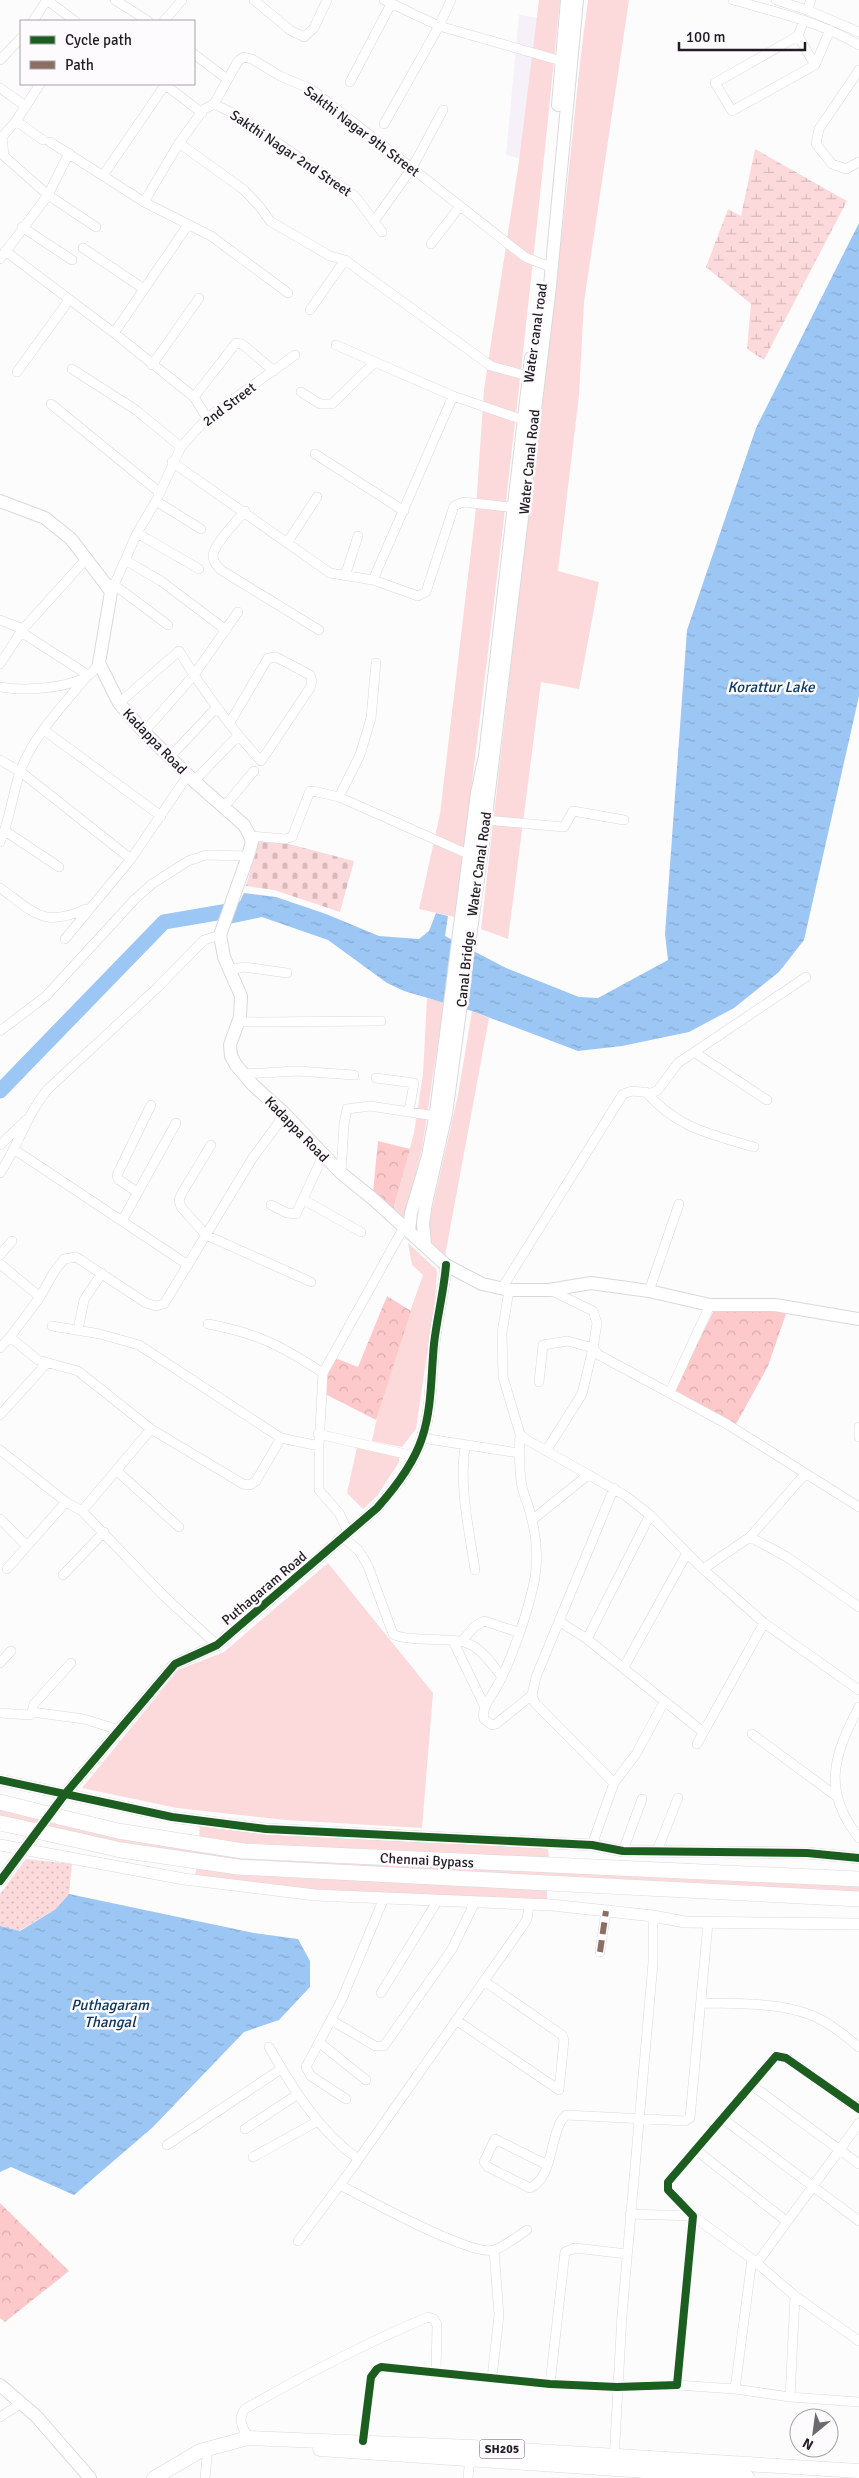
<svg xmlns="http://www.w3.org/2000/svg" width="859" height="2478" font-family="Signika,sans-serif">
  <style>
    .built { fill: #f6f0f8 }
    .grass { fill: #fcdadb }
    .forest { fill: url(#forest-crowns) }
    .wetland { fill: url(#wetland-marsh) }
    .cemetery { fill: url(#cemetery-stones) }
    .park { fill: url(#park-dots) }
    .water { fill: url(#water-ripples) }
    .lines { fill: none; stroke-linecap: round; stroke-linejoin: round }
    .river { stroke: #9cc6f4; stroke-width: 15 }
    .minor-casing { stroke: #dad8db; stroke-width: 10 }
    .tertiary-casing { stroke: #dad8db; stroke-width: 12 }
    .secondary-casing { stroke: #dad8db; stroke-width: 14 }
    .primary-casing { stroke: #dad8db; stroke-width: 15 }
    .trunk-casing { stroke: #dad8db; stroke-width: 16 }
    .minor { stroke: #fff; stroke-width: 9 }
    .tertiary { stroke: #fff; stroke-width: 11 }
    .secondary { stroke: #fff; stroke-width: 12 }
    .primary { stroke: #fff; stroke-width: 14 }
    .trunk { stroke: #fff; stroke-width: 15 }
    .trunk-bridge-casing { stroke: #dad8db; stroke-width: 16; stroke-linecap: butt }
    .trunk-bridge { stroke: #fff; stroke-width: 15 }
    .quiet { stroke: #8d6e63; stroke-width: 6; stroke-dasharray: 12 6; stroke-linecap: butt }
    .cycleway-casing { stroke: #fdfbfe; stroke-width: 11 }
    .cycleway { stroke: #1b5e20; stroke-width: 8 }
    .labels { text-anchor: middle; stroke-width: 5; stroke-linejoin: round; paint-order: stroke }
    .shield { fill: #fdfbfe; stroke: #625f64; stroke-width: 1 }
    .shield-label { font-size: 12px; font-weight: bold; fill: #201c22 }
    .street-label { font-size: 14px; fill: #201c22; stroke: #fdfbfe }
    .water-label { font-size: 15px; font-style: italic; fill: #0b3761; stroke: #fdfbfe }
  </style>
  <defs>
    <pattern id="forest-crowns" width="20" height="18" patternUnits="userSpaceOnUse" patternTransform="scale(1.25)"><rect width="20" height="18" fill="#fec9cb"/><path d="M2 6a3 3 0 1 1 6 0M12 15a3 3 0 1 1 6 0" fill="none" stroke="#d9acae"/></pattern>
    <pattern id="wetland-marsh" width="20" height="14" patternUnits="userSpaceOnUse" patternTransform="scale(1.25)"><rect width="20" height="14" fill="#fcdadb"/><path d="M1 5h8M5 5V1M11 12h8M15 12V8" fill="none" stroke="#d8babc"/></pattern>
    <pattern id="cemetery-stones" width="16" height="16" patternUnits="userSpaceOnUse" patternTransform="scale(1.25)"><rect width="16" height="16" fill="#fcdadb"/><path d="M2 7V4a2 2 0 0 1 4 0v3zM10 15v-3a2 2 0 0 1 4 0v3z" fill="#d8babc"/></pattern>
    <pattern id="park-dots" width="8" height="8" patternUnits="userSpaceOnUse" patternTransform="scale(1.25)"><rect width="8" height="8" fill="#fcdadb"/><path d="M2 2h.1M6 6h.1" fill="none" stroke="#d8babc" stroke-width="1.8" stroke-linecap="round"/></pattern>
    <pattern id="water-ripples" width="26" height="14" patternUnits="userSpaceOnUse" patternTransform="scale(1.25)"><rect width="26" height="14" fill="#9cc6f4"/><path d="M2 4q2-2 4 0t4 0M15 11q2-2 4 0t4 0" fill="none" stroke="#86aad1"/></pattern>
  </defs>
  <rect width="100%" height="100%" fill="#fdfcfd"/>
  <path class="built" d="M 519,15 L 551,20 L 541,164 L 506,155 Z"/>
  <path class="grass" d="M 539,0 L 560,0 C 530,306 494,612 455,917 L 419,909 L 440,814 L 476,508 L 484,389 L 519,161 Z
    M 588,0 L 629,0 L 584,302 L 579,395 L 558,571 L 599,582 L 579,689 L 541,682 L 508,939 L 481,929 L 553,295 C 569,197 574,98 588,0 Z
    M 427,998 L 444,1002 L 422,1149 L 404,1220 L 393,1210 L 414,1133 L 423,1074 Z
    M 472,1011 L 489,1018 L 445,1256 L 430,1241 L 429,1223 L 458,1095 Z
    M 408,1243 L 436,1269 L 437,1273 L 435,1299 L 416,1429 L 402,1447 L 372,1441 L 384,1385 L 423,1275 L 412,1265 Z
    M 357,1447 L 399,1457 L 399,1462 L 377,1496 L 363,1509 L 347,1493 Z
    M 328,1563 L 433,1693 L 422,1828 L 286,1820 L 177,1808 L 82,1788 L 178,1670 L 224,1652 Z
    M 0,1806 L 240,1854 L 859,1883 L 859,1892 L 274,1865 L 114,1845 L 0,1817 Z
    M 200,1824 C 315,1840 432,1843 548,1847 L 549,1860 L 291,1848 L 199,1839 Z
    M 197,1866 L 547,1888 L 547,1900 L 316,1891 L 195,1876 Z"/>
  <path class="forest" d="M 378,1141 L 410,1149 L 393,1210 L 373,1192 Z
    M 387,1296 L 411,1311 L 376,1420 L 323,1393 L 323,1383 L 335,1358 L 358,1367 Z
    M 787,1311 L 768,1366 L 735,1426 L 675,1390 L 713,1312 Z
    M 0,2203 L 69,2271 L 5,2322 L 0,2318 Z"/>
  <path class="wetland" d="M 755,149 L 847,201 L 764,360 L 747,349 L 751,304 L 706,267 L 728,209 L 741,216 Z"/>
  <path class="cemetery" d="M 259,841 L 285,843 L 354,861 L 340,912 L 274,890 L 246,886 Z"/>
  <path class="park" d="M 26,1859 L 72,1864 L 69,1894 L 56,1909 L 19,1931 L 0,1926 L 0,1894 Z"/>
  <path class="water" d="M 859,223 L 859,696 L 804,940 L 779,972 L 734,1008 L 689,1032 L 622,1046 L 578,1051 L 472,1011 L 404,991 L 387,983 L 328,940 L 262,917 L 229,924 L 244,893 L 276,897 L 326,914 L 379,936 L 419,939 L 429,931 L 436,913 L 448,916 L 445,936 L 506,968 L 579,997 L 598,998 L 668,960 L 665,934 L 687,630 L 756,428 Z
    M 69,1894 L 254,1933 L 298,1939 L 310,1961 L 310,1987 L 279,2020 L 244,2032 L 153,2127 L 74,2195 L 11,2167 L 0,2172 L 0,1926 L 20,1931 L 56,1909 Z"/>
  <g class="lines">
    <path class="river" d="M 0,1091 L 164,922 L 240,909"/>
    <defs>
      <path id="minor" d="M 47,0 L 75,21
        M 115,0 L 148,21
        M 254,0 L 290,30 L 304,37 L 314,28 L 327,0
        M 384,0 L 439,26 L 565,62
        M 733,0 C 776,12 820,22 859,45
        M 776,0 L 807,10 L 859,32
        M 807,10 L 811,0
        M 804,20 L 798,36 L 715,83 L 732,111 L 815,65 L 830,30
        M 33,21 L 47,0
        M 164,21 L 182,0
        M 798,36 L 815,65
        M 194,54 L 227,79
        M 0,60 L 21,38
        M 859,70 L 819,129 L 816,144 L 832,164 L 846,169 L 859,162
        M 350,82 L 391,4
        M 40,84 L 16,121 L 2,137 L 4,156 L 48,195 L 96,227
        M 164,84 L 202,113
        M 0,88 L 24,105
        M 214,104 L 239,116 L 355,196 L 382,232
        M 16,121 L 43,140
        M 384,124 L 439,26 L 451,0
        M 50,142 L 144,202 L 211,236 L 288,293
        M 179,143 L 244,190 L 260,207 L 270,221 L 330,256 L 345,260 L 491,366 L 535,378
        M 104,174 L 165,85
        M 144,202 L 179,143 L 204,109 L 214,104 L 238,61 L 244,57 L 252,59 L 280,76 L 311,89 L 525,257 L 545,265
        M 375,220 L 412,168 L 443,110
        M 22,227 L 72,260
        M 431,244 L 460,206
        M 83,248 L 144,289
        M 5,251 L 114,333 L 194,397 L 207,418
        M 0,259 L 48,195 L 69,153
        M 310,310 L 345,260
        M 114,333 L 188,225
        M 336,345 L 453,396 L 529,422
        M 152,365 L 199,298
        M 72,369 L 136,410 L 181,447
        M 17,372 L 69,300
        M 301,392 L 320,404 L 332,404 L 375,362
        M 194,397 L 236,343 L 242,344 L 274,371
        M 51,404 L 159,492
        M 315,454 L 404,511
        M 172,462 L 330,573 L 373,580 L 418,596 L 426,592 L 454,506 L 463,502 L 518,508
        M 156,501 L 201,529
        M 245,511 C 237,520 213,546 213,556 C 213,562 217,566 221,570 L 319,630
        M 137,533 L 199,569
        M 287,543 L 317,497
        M 125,560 L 161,581 L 226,630
        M 345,576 L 358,536
        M 373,580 L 453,396
        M 113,584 L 168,625
        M 111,592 L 137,533 L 156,501 L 181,447 L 207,418 L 295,355
        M 0,620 L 23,629
        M 0,664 L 23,629 L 87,558
        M 0,687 C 24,691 68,689 89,675 C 93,672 96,667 99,663
        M 119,703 L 179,651 L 194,675 L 238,612
        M 44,730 L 161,816
        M 144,732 L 194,675 C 215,706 236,734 261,761 L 310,688 L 312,681 L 310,675 L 276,657 L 268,658 L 229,724
        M 169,758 L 216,708
        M 0,760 L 21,772 L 131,859 L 188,775
        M 194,781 L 238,736
        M 339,797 L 360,755 L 371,718 L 376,663
        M 224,807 L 254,771
        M 486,820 L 564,827 L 573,811 L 624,820
        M 5,831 L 59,867
        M 250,836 L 285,839 L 292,837 L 310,791 L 313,791 L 339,797 L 470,855
        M 0,842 C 10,820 12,795 20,772 C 33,735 64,705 88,675 L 21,632
        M 0,888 C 35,913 43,928 86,909
        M 65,939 L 131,859
        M 229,970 L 244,967 L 287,973
        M 238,1022 L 381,1021
        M 0,1031 L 46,996 L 135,899 L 152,884 L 188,861 L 206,855 L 248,856
        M 694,1052 L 767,1100
        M 243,1074 L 297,1071 L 354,1075
        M 376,1078 L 414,1083 L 409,1111
        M 646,1092 C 677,1128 710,1134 754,1147
        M 0,1145 L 26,1120
        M 211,1145 L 182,1193 L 179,1200 L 181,1207 L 206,1235 L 311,1282
        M 15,1150 L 188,1265
        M 0,1173 C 18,1146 27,1114 48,1089 L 158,987 L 204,940 L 220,935
        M 341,1173 L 344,1124 L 347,1109 L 370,1106 L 435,1116
        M 137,1192 L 118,1179 L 117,1175 L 151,1105
        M 304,1200 L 361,1232
        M 271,1205 L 287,1213 L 296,1214 L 323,1156
        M 122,1221 L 176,1123
        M 0,1255 L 12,1241
        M 0,1264 L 40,1297
        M 502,1288 L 623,1094 L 632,1091 L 651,1093 L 658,1090 L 678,1063 L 806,977
        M 509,1290 L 502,1333 L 503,1377 L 520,1434 L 527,1440 L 626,1496 L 650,1515 L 703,1569 L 764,1623 L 859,1690
        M 550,1290 L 593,1311 L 597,1323 L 593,1348 L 599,1355 L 727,1424 L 859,1507
        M 649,1291 L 679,1204
        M 208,1324 C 257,1333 282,1346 323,1373
        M 52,1326 L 100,1334 L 139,1345 L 281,1438 L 319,1446 L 319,1490 L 339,1513 L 348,1532
        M 78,1330 L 84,1300 L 102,1273
        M 10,1337 L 40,1297 L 54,1272 L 64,1259 L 76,1257 L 146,1303 L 156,1306 L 164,1304 L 252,1159 L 285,1114
        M 0,1348 L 10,1337 L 38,1360 L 78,1371 L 151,1429 L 243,1484 L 250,1485 L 256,1481 L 281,1438
        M 539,1382 L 543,1345 L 568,1341 L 593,1348 L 582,1394 L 546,1451
        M 670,1392 L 710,1305
        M 0,1415 L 47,1363
        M 859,1427 L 859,1437
        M 318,1434 L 414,1456
        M 520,1434 C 519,1452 519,1469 522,1487 C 525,1498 530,1509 532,1520 C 538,1544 538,1571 531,1595 C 525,1620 509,1666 496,1688 C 491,1697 481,1708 484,1719 L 492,1725 L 496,1724 L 532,1695
        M 422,1438 L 519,1453
        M 319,1446 L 323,1373 L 404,1227
        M 465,1446 C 459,1487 469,1529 475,1570
        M 0,1450 L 66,1502 L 82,1511 L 165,1597 L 217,1645
        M 117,1471 L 179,1527
        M 614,1488 L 536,1677 L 532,1695 L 535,1703 L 614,1783
        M 82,1511 L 151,1429
        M 650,1515 L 587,1639 L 703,1732
        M 0,1519 L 27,1546 L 66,1502
        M 532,1520 L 588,1475
        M 343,1537 L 359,1551 L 368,1566 L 393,1634 C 401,1639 411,1638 420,1639 C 468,1641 472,1636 502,1677
        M 750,1537 L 787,1557 L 859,1607
        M 7,1569 L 27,1546
        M 703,1569 L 750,1537 L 805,1474
        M 63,1575 L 104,1532
        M 559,1621 L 587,1639
        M 453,1641 L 485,1707
        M 462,1641 L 475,1626 L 484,1621 L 518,1632
        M 0,1663 L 11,1651
        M 71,1663 L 34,1704 L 32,1712 L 84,1719 L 119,1730
        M 624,1667 L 687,1553
        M 859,1707 C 833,1756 822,1791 859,1838
        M 0,1713 L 30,1715
        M 752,1734 L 836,1796
        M 697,1744 L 764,1623
        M 592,1845 L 614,1783 L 636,1754 L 664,1702
        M 623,1851 L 642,1799
        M 657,1851 L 678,1798
        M 600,1952 L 606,1911
        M 381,1993 L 438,1900
        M 701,2003 C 737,2004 777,2002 811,2015 C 829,2022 844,2035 859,2047
        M 331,2020 L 375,2046 L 384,2046 L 452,1949 L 475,1902
        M 456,2020 L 559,2090 L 564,2040 L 562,2035 L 484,1981
        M 320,2043 L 366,2080
        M 269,2047 C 293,2089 319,2131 358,2159
        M 750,2084 L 859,2164
        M 346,2099 L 311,2076 L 306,2067 L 342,1999 L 384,1898
        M 722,2118 L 859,2221
        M 245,2129 L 298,2094
        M 167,2145 L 281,2069
        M 696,2150 L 786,2221
        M 253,2157 L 318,2121
        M 547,2165 L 495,2139 L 484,2162 L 488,2167 L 530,2188 C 555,2177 549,2130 566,2115 L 685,2121 L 690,2118 L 708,1923
        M 340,2185 C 365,2198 471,2257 494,2250 C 505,2247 517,2236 527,2230
        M 630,2214 L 693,2216 L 752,2259 L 795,2296 L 859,2341
        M 298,2241 L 353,2167 L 522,1927 L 527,1919 L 529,1905
        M 757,2263 L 859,2123
        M 795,2296 L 790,2397 L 859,2402
        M 492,2378 L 499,2315 L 494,2250
        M 550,2384 L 565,2252 L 575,2248 L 627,2254
        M 677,2385 L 735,2389 L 790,2397
        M 735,2389 L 752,2259
        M 0,2417 L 20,2404
        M 248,2438 C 243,2428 237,2419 245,2409 C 304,2375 364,2344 428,2317 L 434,2319 L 437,2325 L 436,2372
        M 363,2441 L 371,2377 L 377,2369 L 381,2367 L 550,2384 L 617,2387 L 677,2385 L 693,2216 L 668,2190 L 668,2182 L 776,2056 L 786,2058 L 859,2109
        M 200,2451 L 207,2456 L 205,2478
        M 614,2460 L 622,2315 L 653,1963 L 653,1916
        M 468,2478 L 470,2456"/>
      <path id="tertiary" d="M 0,1780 L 172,1817 L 266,1829 L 592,1845 L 623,1851 L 807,1853 L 859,1858
        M 0,1845 L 184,1879 L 315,1895 L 552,1905 L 653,1916 L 685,1922 L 859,1924
        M 0,1881 L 65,1794 L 175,1664 L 217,1645 L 377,1508 C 394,1489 414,1463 422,1438 C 432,1409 431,1374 434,1344 C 437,1317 444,1291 446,1265"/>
      <path id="secondary" d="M 558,105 L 567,0
        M 0,501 L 45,518 L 71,539 L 104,582 L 111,592 L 99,663 L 119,703 L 144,732 L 194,781 L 244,825 L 250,836 L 252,842 L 248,856 L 220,935 L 224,957 L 241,996 L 240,1017 L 230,1045 L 231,1056 L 236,1065 L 253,1085 L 285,1114 L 341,1173 L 372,1198 L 446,1265 L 482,1284 L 509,1290 L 549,1290 L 591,1283 L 649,1291 L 710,1305 L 775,1305 L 859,1319
        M 409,1231 L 411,1213 L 428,1156 L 436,1112 L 477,793 L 485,756 L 531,358
        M 425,1245 L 423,1223 L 426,1203 L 446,1114 L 482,849 L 550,286 L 577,0
        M 0,2385 L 36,2416 L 90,2478"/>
      <path id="primary" d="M 320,2449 L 748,2478
        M 154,2478 L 200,2451 L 248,2438 L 471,2447 L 859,2471"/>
      <path id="trunk" d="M 0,1802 L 32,1810
        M 60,1817 L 118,1831 L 243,1851 L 859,1879
        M 0,1823 L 23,1828
        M 50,1834 L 121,1850 L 238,1867 L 859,1899"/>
    </defs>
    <use href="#minor" class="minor-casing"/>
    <use href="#tertiary" class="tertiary-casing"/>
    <use href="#secondary" class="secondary-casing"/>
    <use href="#primary" class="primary-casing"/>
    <use href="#trunk" class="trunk-casing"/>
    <use href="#minor" class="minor"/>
    <use href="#tertiary" class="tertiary"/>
    <use href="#secondary" class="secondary"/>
    <use href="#primary" class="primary"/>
    <use href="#trunk" class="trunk"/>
    <defs>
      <path id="trunk-bridge" d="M 32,1810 L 60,1817
        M 23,1828 L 50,1834"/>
    </defs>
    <use href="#trunk-bridge" class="trunk-bridge-casing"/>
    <use href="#trunk-bridge" class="trunk-bridge"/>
    <path class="quiet" d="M 600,1952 L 606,1911"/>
    <defs>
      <path id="cycleway" d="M 0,1780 L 172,1817 L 266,1829 L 592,1845 L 623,1851 L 807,1853 L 859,1858
        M 0,1881 L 65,1794 L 175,1664 L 217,1645 L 377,1508 C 394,1489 414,1463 422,1438 C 432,1409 431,1374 434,1344 C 437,1317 444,1291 446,1265
        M 363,2441 L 371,2377 L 377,2369 L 381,2367 L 550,2384 L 617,2387 L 677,2385 L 693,2216 L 668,2190 L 668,2182 L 776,2056 L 786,2058 L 859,2109"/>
    </defs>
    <use href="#cycleway" class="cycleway-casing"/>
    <use href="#cycleway" class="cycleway"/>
  </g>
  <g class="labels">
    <rect class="shield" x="479.5" y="2439.5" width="45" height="19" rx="4"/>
    <g class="shield-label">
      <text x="502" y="2453">SH205</text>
    </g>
    <g class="street-label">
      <text transform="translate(362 131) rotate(37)" y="5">Sakthi Nagar 9th Street</text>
      <text transform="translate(291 153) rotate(34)" y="5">Sakthi Nagar 2nd Street</text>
      <text transform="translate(535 333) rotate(-82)" y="5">Water canal road</text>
      <text transform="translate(229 404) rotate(-37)" y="5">2nd Street</text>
      <text transform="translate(529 462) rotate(-84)" y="5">Water Canal Road</text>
      <text transform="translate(155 741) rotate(46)" y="5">Kadappa Road</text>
      <text transform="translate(479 864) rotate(-82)" y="5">Water Canal Road</text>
      <text transform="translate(465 969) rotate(-84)" y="5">Canal Bridge</text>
      <text transform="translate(297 1129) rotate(46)" y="5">Kadappa Road</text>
      <text transform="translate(264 1588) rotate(-40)" y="5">Puthagaram Road</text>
      <text transform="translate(427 1860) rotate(3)" y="5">Chennai Bypass</text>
    </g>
    <g class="water-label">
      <text x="771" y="692">Korattur Lake</text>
      <text x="110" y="2010">Puthagaram<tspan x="110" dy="17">Thangal</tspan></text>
    </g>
  </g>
  <rect x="20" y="20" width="175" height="65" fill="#fdfbfe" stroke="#a5a2a6"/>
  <rect x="30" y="36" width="25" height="8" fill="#1b5e20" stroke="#a5a2a6"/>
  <text x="65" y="45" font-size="15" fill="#201c22">Cycle path</text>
  <rect x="30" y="61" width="25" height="8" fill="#8d6e63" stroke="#a5a2a6"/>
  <text x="65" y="70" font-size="15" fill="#201c22">Path</text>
  <g transform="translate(814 2433) rotate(209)"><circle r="24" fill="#fdfbfe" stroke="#a5a2a6"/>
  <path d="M0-4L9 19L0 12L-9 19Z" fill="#6d6a6f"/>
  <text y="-8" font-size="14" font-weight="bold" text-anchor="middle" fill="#201c22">N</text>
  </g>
  <path d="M679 42v8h126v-8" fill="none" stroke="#201c22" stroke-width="2.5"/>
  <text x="686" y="42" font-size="15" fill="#201c22" stroke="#fdfbfe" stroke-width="4" paint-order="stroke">100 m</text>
</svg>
